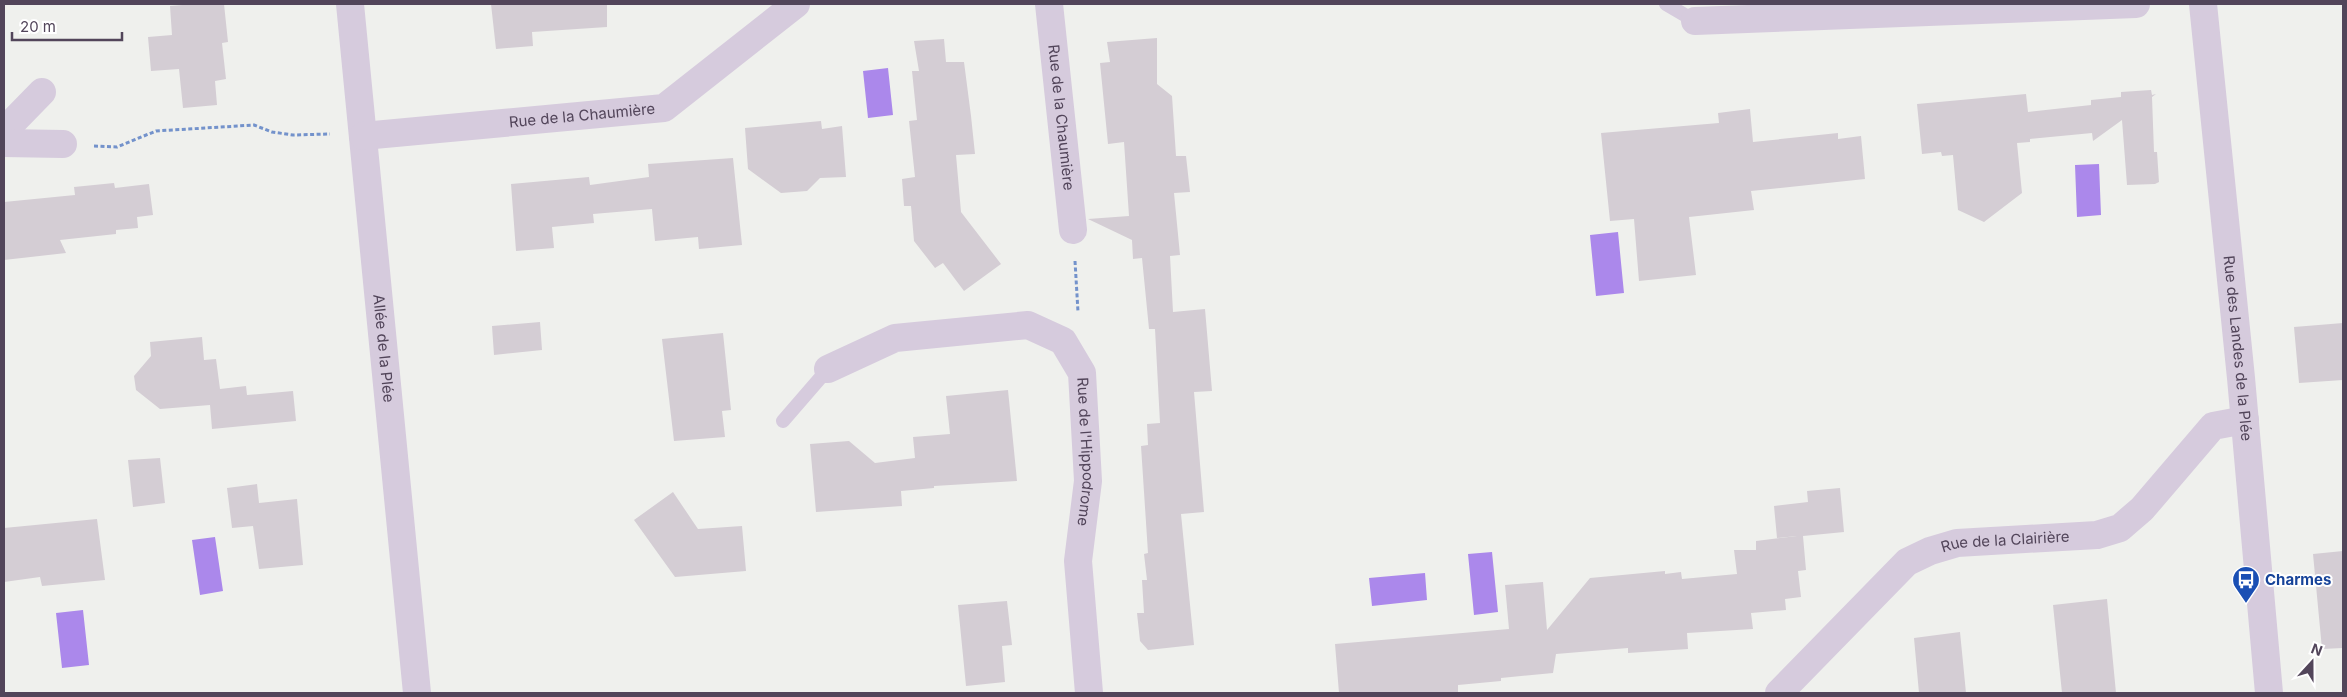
<svg xmlns="http://www.w3.org/2000/svg" width="2347" height="697" font-family="Inter,sans-serif">
  <style>
    .water { fill: #ab88eb }
    .building { fill: #d4cdd4 }
    .lines { fill: none; stroke-linecap: round; stroke-linejoin: round }
    .path { stroke: #7392cb; stroke-width: 3; stroke-dasharray: 4 2.5; stroke-linecap: butt }
    .service { stroke: #d6cbdd; stroke-width: 14 }
    .minor { stroke: #d6cbdd; stroke-width: 28 }
    .tertiary { stroke: #d6cbdd; stroke-width: 28 }
    .labels { text-anchor: middle; stroke-width: 4; stroke-linejoin: round; paint-order: stroke }
    .street-label { font-size: 15px; fill: #52455a; stroke: #fff }
    .transit-label { font-size: 15px; font-weight: bold; fill: #164399; stroke: #fff; text-anchor: start }
  </style>
  <rect width="100%" height="100%" fill="#eff0ed"/>
  <path class="water" d="M 888,68 L 893,115 L 868,118 L 863,71 Z
    M 2099,164 L 2101,215 L 2077,217 L 2075,165 Z
    M 1618,232 L 1624,293 L 1596,296 L 1590,235 Z
    M 215,537 L 223,591 L 200,595 L 192,540 Z
    M 1492,552 L 1498,612 L 1474,615 L 1468,554 Z
    M 1425,573 L 1427,600 L 1372,606 L 1369,578 Z
    M 83,610 L 89,665 L 62,668 L 56,613 Z"/>
  <path class="building" d="M 195,4 L 224,4 L 228,42 L 222,43 L 226,79 L 215,81 L 217,105 L 183,108 L 179,69 L 151,71 L 148,37 L 172,35 L 170,6 Z
    M 491,4 L 607,4 L 607,27 L 532,32 L 533,46 L 496,49 Z
    M 1157,38 L 1157,84 L 1172,96 L 1176,156 L 1186,156 L 1190,192 L 1174,193 L 1180,255 L 1170,256 L 1173,312 L 1205,309 L 1212,391 L 1194,392 L 1204,512 L 1181,514 L 1194,645 L 1148,650 L 1140,641 L 1137,613 L 1144,613 L 1142,580 L 1147,580 L 1144,554 L 1148,553 L 1141,446 L 1148,445 L 1147,424 L 1160,423 L 1155,329 L 1149,329 L 1142,258 L 1133,259 L 1132,240 L 1088,219 L 1129,216 L 1124,142 L 1108,144 L 1100,63 L 1110,62 L 1107,42 Z
    M 944,39 L 946,62 L 964,62 L 971,116 L 975,154 L 956,155 L 961,212 L 1001,264 L 964,291 L 943,263 L 935,268 L 914,241 L 911,206 L 904,206 L 902,179 L 915,177 L 909,121 L 917,120 L 912,71 L 919,71 L 914,41 Z
    M 2151,90 L 2152,95 L 2156,94 L 2152,97 L 2154,152 L 2157,152 L 2159,182 L 2155,184 L 2127,185 L 2122,120 L 2093,141 L 2092,133 L 2030,139 L 2030,142 L 2017,143 L 2022,193 L 1984,222 L 1958,210 L 1953,155 L 1942,156 L 1941,152 L 1922,154 L 1917,104 L 2026,94 L 2028,112 L 2091,105 L 2091,100 L 2121,97 L 2121,92 Z
    M 1750,109 L 1753,142 L 1838,133 L 1838,139 L 1861,136 L 1865,179 L 1751,191 L 1754,210 L 1689,217 L 1696,275 L 1639,281 L 1634,219 L 1610,221 L 1601,133 L 1719,123 L 1718,113 Z
    M 821,121 L 822,129 L 842,126 L 846,177 L 820,178 L 807,191 L 781,193 L 748,169 L 745,128 Z
    M 733,158 L 742,245 L 699,249 L 698,237 L 655,241 L 652,209 L 593,214 L 594,223 L 552,227 L 554,248 L 516,251 L 511,184 L 589,177 L 590,185 L 649,177 L 648,164 Z
    M 114,183 L 115,188 L 149,184 L 153,215 L 137,217 L 138,228 L 116,230 L 116,234 L 60,240 L 66,253 L 4,260 L 4,202 L 75,195 L 74,187 Z
    M 540,322 L 542,350 L 494,355 L 492,326 Z
    M 2343,323 L 2343,380 L 2299,383 L 2294,327 Z
    M 723,333 L 731,410 L 722,411 L 725,437 L 674,441 L 662,339 Z
    M 202,337 L 204,360 L 216,359 L 220,389 L 246,386 L 247,395 L 293,391 L 296,421 L 212,429 L 210,405 L 160,409 L 136,390 L 134,376 L 151,356 L 150,342 Z
    M 1008,390 L 1017,481 L 934,486 L 934,488 L 901,491 L 902,506 L 816,512 L 810,444 L 849,441 L 875,463 L 915,458 L 913,437 L 950,434 L 946,396 Z
    M 160,458 L 165,503 L 133,507 L 128,460 Z
    M 257,484 L 259,503 L 297,499 L 303,565 L 259,569 L 253,526 L 232,528 L 227,488 Z
    M 1840,488 L 1844,532 L 1803,536 L 1806,570 L 1798,571 L 1801,597 L 1785,599 L 1786,610 L 1751,613 L 1753,629 L 1687,633 L 1688,649 L 1628,653 L 1628,648 L 1556,654 L 1553,673 L 1501,678 L 1501,681 L 1458,685 L 1458,693 L 1339,693 L 1335,644 L 1509,629 L 1505,585 L 1543,582 L 1547,630 L 1590,578 L 1665,571 L 1665,574 L 1681,572 L 1682,579 L 1737,574 L 1734,550 L 1756,550 L 1756,541 L 1797,536 L 1777,538 L 1774,506 L 1808,502 L 1807,491 Z
    M 673,492 L 698,529 L 742,526 L 746,571 L 675,577 L 634,520 Z
    M 97,519 L 105,580 L 42,586 L 40,577 L 4,582 L 4,528 Z
    M 2343,551 L 2343,648 L 2322,649 L 2313,554 Z
    M 2107,599 L 2116,693 L 2062,693 L 2053,605 Z
    M 1007,601 L 1012,645 L 1002,646 L 1005,682 L 966,686 L 958,605 Z
    M 1960,632 L 1966,693 L 1919,693 L 1914,638 Z"/>
  <g class="lines">
    <path class="path" d="M 94,146 L 117,147 L 156,131 L 254,125 L 272,132 L 293,135 L 330,134
      M 1075,261 L 1078,312"/>
    <path class="service" d="M 1666,4 L 1695,21
      M 783,421 L 828,369"/>
    <g class="minor">
      <path id="s1" d="M 350,4 L 417,693"/>
      <path id="s2" d="M 1049,4 L 1073,230"/>
      <path d="M 1695,21 L 2136,4"/>
      <path d="M 4,131 L 42,92"/>
      <path id="s3" d="M 363,136 L 664,108 L 796,4"/>
      <path d="M 4,143 L 63,144"/>
      <path id="s4" d="M 828,369 L 895,338 L 1028,325 L 1063,341 L 1082,373 L 1088,481 L 1078,561 L 1089,693"/>
      <path id="s5" d="M 1779,693 L 1907,562 L 1930,551 L 1957,543 L 2097,535 L 2120,528 L 2142,509 L 2213,426 L 2245,420"/>
    </g>
    <path class="tertiary" id="s6" d="M 2203,4 L 2241,378 L 2269,693"/>
  </g>
  <defs>
    <symbol id="bus-pin" viewBox="-11 -11 22 30"><path d="M0 17L-7.5 6A9.5 9.5 0 1 1 7.5 6Z" fill="#1a4fb4" stroke="#fff"/><path d="M-5-6H5V4H4V6H2V4H-2V6H-4V4H-5ZM-3.5-4V0h7V-4ZM-3.5 1.2v1.5H-2V1.2ZM2 1.2v1.5H3.5V1.2Z" fill="#fff"/></symbol>
  </defs>
  <g fill-rule="evenodd">
    <use href="#bus-pin" x="2230" y="564" width="32" height="43"/>
  </g>
  <g class="labels">
    <g class="street-label">
      <text dy="5" stroke="none"><textPath href="#s3" startOffset="220">Rue de la Chaumière</textPath></text>
      <text dy="5" stroke="none"><textPath href="#s2" startOffset="114">Rue de la Chaumière</textPath></text>
      <text dy="5" stroke="none"><textPath href="#s1" startOffset="346">Allée de la Plée</textPath></text>
      <text dy="5" stroke="none"><textPath href="#s6" startOffset="346">Rue des Landes de la Plée</textPath></text>
      <text dy="5" stroke="none"><textPath href="#s4" startOffset="362">Rue de l'Hippodrome</textPath></text>
      <text dy="5" stroke="none"><textPath href="#s5" startOffset="285">Rue de la Clairière</textPath></text>
    </g>
    <g class="transit-label">
      <text x="2265" y="585">Charmes</text>
    </g>
  </g>
  <rect width="2347" height="697" fill="none" stroke="#52455a" stroke-width="10"/>
  <g transform="translate(2312 662) rotate(21)" stroke="#ffffff" stroke-width="4" paint-order="stroke">
  <path d="M0-4L9 19L0 12L-9 19Z" fill="#52455a"/>
  <text y="-8" font-size="14" font-weight="bold" text-anchor="middle" fill="#52455a">N</text>
  </g>
  <path d="M12 32v8h110v-8" fill="none" stroke="#52455a" stroke-width="2.5"/>
  <text x="20" y="32" font-size="15" fill="#52455a" stroke="#ffffff" stroke-width="4" paint-order="stroke">20 m</text>
</svg>
